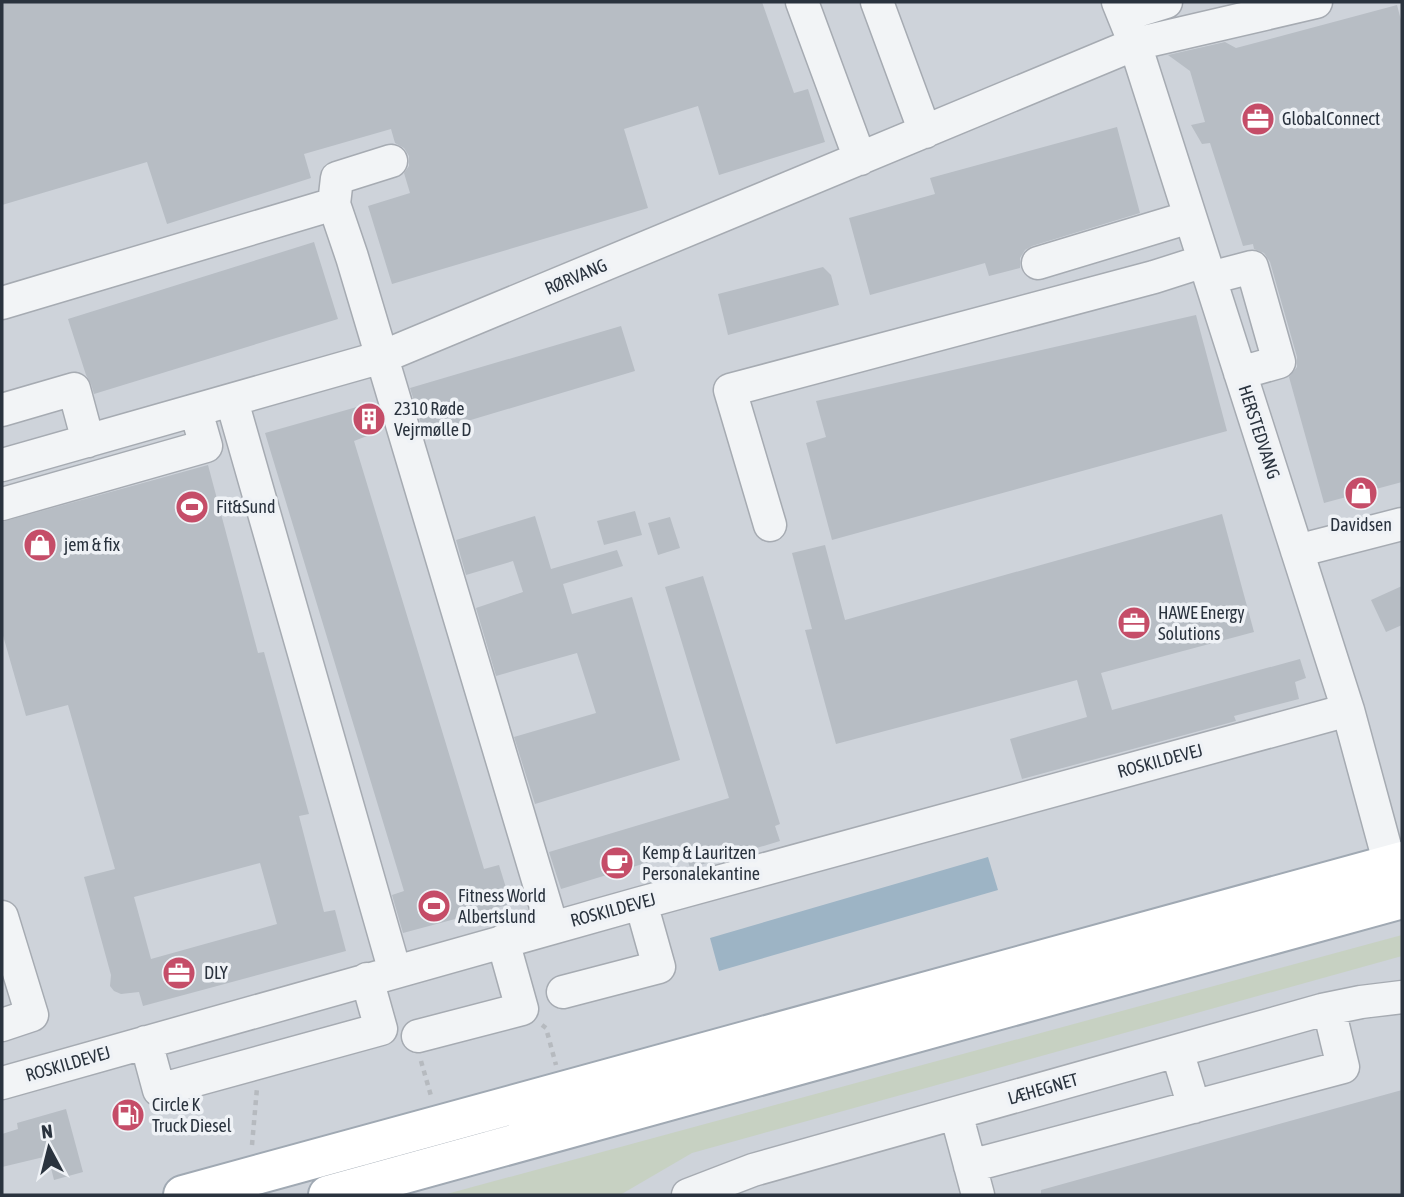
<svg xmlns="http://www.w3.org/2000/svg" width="1404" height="1197" font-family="'Asap Condensed',sans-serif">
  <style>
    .built { fill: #ced3da }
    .green { fill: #c7d1c2 }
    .water { fill: #9db4c5 }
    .building { fill: #b7bdc4; fill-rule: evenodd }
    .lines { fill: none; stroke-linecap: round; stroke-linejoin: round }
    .minor-casing { stroke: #a6abb2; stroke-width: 35 }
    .major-casing { stroke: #a0a9b3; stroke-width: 42 }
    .path { stroke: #b6babf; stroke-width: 4.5; stroke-dasharray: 5 5; stroke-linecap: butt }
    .minor { stroke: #f2f4f6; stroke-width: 32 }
    .major { stroke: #fff; stroke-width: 38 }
    .labels { text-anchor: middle; stroke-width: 7; stroke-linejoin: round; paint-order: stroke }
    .poi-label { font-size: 18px; fill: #2a333e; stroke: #eff2f6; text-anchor: start }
    .street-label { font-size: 18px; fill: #2a333e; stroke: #eff2f6 }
  </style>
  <rect width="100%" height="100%" fill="#e0e4e8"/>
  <path class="built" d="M 2,2 L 1402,2 L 1402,1195 L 2,1195 Z"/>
  <path class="green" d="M 1402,935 L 1402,956 L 692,1153 L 620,1195 L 443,1195 Z"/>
  <path class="water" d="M 988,857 L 998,890 L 719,971 L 710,938 Z"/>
  <path class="building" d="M 2,2 L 762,2 L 794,93 L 808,89 L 825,142 L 719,175 L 698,106 L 624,129 L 648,208 L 392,284 L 368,206 L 410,193 L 404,173 L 409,166 L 409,156 L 404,148 L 395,143 L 391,129 L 304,154 L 311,178 L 167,224 L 147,162 L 2,205 Z
    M 1397,5 L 1402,24 L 1402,482 L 1324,503 L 1289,377 L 1297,367 L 1297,357 L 1270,262 L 1264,253 L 1254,249 L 1253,244 L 1243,246 L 1210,143 L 1202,144 L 1191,125 L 1205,122 L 1190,71 L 1168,55 L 1225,42 L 1236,48 Z
    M 1117,127 L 1140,213 L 1032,246 L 1025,250 L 1020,258 L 1020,268 L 989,276 L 985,263 L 870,295 L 849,218 L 935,194 L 930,178 Z
    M 314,242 L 338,319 L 94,394 L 91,384 L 86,375 L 68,319 Z
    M 823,267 L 831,275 L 839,305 L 728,335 L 718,294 Z
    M 1196,315 L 1227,431 L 832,540 L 806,443 L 826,437 L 816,401 Z
    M 621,326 L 635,371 L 424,434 L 410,388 Z
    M 371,403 L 380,431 L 354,441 L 484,869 L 499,865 L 511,904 L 403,933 L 392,895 L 404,891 L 265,433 Z
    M 208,465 L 258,653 L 264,652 L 309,814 L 299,816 L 324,912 L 335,910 L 346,951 L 143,1006 L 139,992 L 121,994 L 114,991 L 110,986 L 111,975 L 84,877 L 115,869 L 68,705 L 26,716 L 2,632 L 2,522 ZM 260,863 L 277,924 L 151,959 L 134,897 Z
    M 635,511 L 642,535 L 604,545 L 597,521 Z
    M 1222,514 L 1254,632 L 1101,673 L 1112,710 L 1300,659 L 1306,678 L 1295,682 L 1299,699 L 1234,716 L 1236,721 L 1022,779 L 1010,739 L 1087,717 L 1077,680 L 836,744 L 805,630 L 812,629 L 792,553 L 825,545 L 845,620 Z
    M 535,516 L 551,569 L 617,550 L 623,566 L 563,584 L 572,614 L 632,597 L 680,760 L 535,804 L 514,737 L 596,713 L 577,653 L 496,676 L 476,608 L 523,592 L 513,561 L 466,575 L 456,540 Z
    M 670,517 L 680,548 L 658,555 L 648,523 Z
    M 703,576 L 780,824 L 775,826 L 780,841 L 690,868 L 685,851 L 561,889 L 549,852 L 729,798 L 665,587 Z
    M 1402,586 L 1402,625 L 1386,632 L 1371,600 Z
    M 1402,1090 L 1402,1195 L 1041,1195 L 1041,1190 Z
    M 66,1109 L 83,1172 L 54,1180 L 48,1156 L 2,1167 L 2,1134 L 18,1129 L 17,1123 Z"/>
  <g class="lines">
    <defs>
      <path id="minor" d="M 802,2 L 860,159
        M 877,2 L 925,132
        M 1118,2 L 1135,44 L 1348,710 L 1390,865
        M 1124,15 L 1166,2
        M 391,161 L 337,178 L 334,204 L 352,257 L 552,927
        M 1038,263 L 1190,217
        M 1210,278 L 1252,267 L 1279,362 L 1240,373
        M 2,303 L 334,204
        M 232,401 L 395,972
        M 2,410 L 74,389 L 88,441
        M 2,465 L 382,357 L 1135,44 L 1316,2
        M 2,504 L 206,446 L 196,411
        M 770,525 L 730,390 L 1154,277 L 1204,261
        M 1297,551 L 1402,524
        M 2,917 L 32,1015 L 2,1025
        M 563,992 L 659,967 L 641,903
        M 418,1036 L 522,1009 L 503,941
        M 146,1042 L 159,1090 L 381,1029 L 367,979
        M 1177,1051 L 1194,1107
        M 2,1083 L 641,903 L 1348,710
        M 956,1113 L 978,1195
        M 970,1166 L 1343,1067 L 1329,1009
        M 688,1195 L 753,1170 L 1322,1010 L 1361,1002 L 1402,997"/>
      <path id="major" d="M 183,1195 L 1402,861
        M 328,1195 L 1402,899"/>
    </defs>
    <use href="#minor" class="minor-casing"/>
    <use href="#major" class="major-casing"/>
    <path class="path" d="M 542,1025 L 546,1028 L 556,1065
      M 421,1061 L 431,1096
      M 252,1145 L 257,1088"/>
    <use href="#minor" class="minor"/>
    <use href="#major" class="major"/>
  </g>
  <defs>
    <symbol id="office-disc" viewBox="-11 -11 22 22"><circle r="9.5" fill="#c54d68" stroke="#eff2f6"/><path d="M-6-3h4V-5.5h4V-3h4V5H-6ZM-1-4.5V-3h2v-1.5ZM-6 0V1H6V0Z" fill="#fff"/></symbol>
    <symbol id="building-disc" viewBox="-11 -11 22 22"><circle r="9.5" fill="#c54d68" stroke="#eff2f6"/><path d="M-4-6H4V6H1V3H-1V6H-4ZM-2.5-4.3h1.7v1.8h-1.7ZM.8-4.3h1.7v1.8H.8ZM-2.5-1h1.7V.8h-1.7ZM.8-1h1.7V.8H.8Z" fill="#fff"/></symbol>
    <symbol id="shop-disc" viewBox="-11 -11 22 22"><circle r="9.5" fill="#c54d68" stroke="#eff2f6"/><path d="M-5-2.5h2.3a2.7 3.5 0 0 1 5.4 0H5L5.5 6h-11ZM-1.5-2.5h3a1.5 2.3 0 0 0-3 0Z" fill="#fff"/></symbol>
    <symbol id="stadium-disc" viewBox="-11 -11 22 22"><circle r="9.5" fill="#c54d68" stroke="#eff2f6"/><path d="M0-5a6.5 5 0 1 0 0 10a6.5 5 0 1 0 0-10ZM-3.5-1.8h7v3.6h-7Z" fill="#fff"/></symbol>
    <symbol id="cafe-disc" viewBox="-11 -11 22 22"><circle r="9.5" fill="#c54d68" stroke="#eff2f6"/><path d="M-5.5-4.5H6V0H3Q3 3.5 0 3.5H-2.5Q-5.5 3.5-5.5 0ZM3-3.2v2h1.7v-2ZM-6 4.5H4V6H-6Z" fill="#fff"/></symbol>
    <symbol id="fuel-disc" viewBox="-11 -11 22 22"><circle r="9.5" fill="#c54d68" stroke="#eff2f6"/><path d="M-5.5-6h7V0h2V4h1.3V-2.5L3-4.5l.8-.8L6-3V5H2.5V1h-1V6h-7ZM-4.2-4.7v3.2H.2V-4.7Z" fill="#fff"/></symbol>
  </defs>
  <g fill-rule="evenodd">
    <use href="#office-disc" x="1239" y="100" width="38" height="38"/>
    <use href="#building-disc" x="350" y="400" width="38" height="38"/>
    <use href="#shop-disc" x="1342" y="474" width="38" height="38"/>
    <use href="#stadium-disc" x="173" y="488" width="38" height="38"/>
    <use href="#shop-disc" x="21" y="526" width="38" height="38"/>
    <use href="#office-disc" x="1115" y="604" width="38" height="38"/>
    <use href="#cafe-disc" x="598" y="844" width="38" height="38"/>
    <use href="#stadium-disc" x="415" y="887" width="38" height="38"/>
    <use href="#office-disc" x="160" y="954" width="38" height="38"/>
    <use href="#fuel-disc" x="109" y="1096" width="38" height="38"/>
  </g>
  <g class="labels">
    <g class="poi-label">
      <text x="1282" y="125">GlobalConnect</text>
      <text x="394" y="415">2310 Røde<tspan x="394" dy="21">Vejrmølle D</tspan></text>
      <text x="216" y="513">Fit&amp;Sund</text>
      <text x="1361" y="531" text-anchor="middle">Davidsen</text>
      <text x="64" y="551">jem &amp; fix</text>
      <text x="1158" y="619">HAWE Energy<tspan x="1158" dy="21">Solutions</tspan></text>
      <text x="642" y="859">Kemp &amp; Lauritzen<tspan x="642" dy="21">Personalekantine</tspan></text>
      <text x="458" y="902">Fitness World<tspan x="458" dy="21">Albertslund</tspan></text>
      <text x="204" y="979">DLY</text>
      <text x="152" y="1111">Circle K<tspan x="152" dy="21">Truck Diesel</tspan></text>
    </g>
    <g class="street-label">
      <text transform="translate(576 277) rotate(-23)" y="6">RØRVANG</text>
      <text transform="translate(1259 432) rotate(72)" y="6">HERSTEDVANG</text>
      <text transform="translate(1160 761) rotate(-15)" y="6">ROSKILDEVEJ</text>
      <text transform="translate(613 910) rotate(-15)" y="6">ROSKILDEVEJ</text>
      <text transform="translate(68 1064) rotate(-16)" y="6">ROSKILDEVEJ</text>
      <text transform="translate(1043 1089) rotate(-16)" y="6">LÆHEGNET</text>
    </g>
  </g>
  <rect width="1404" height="1197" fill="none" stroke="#2a333e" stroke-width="7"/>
  <g transform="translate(49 1148) rotate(353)" stroke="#eff2f6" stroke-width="5" paint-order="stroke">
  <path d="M0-5L12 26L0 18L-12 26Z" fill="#2a333e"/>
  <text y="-10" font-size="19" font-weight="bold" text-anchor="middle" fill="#2a333e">N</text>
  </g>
</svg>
